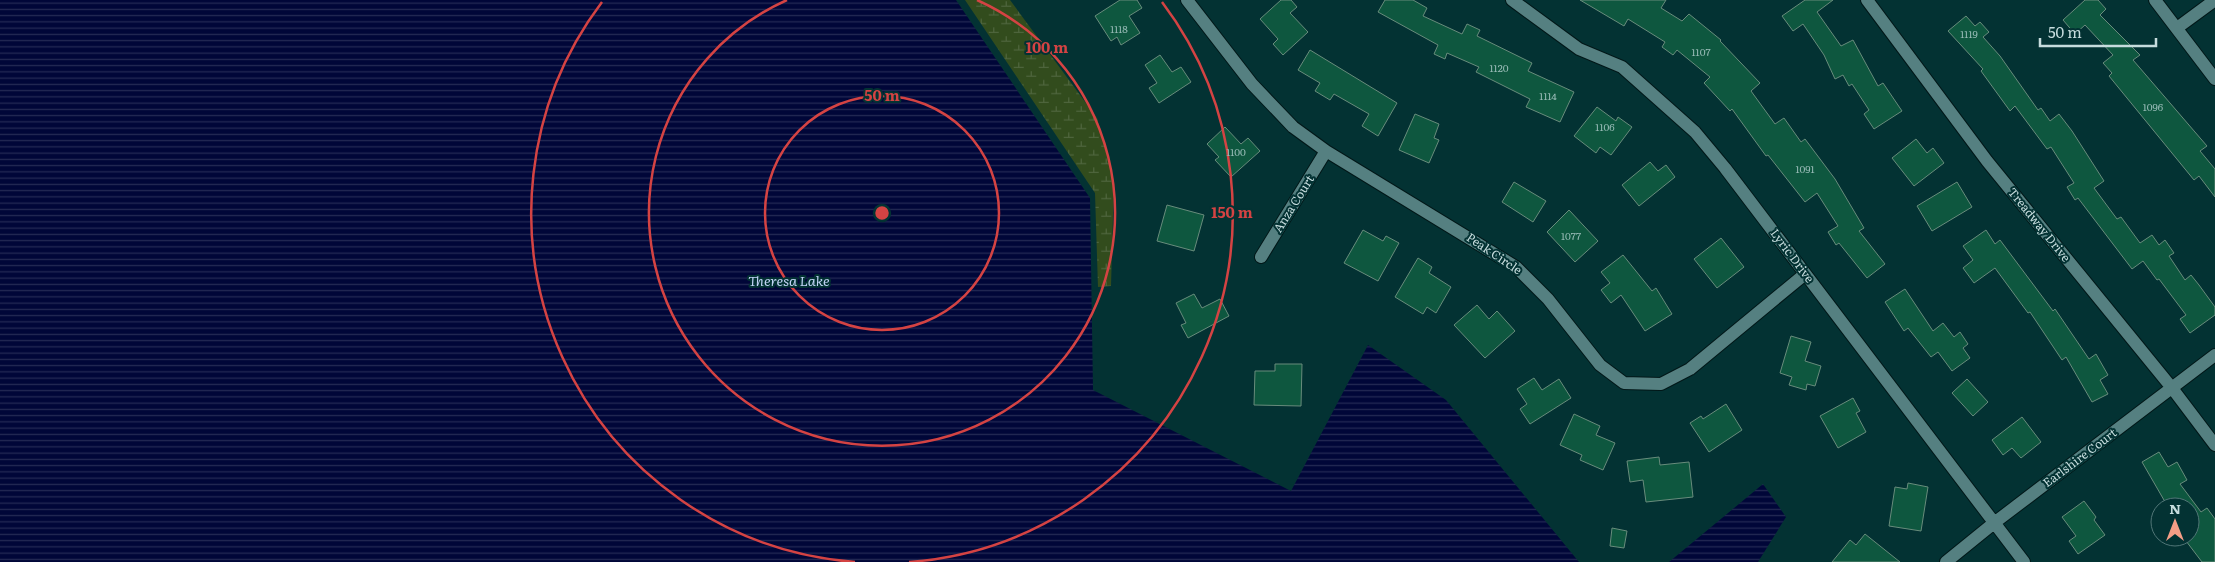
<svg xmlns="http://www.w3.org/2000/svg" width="2215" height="562" font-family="Literata,serif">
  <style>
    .wetland { fill: url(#wetland-marsh) }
    .water { fill: url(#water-rules) }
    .building { fill: #0e573f; stroke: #688c7c }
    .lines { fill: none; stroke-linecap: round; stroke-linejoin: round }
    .minor-casing { stroke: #021718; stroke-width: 14 }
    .tertiary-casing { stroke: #021718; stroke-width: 14 }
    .minor { stroke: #558081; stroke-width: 12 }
    .tertiary { stroke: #558081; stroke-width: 12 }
    .ring { fill: none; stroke: #d44343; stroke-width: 2.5 }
    .labels { text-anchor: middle; stroke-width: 4; stroke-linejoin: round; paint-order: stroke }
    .number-label { font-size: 10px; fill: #98bbb6 }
    .street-label { font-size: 12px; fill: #c6dcdd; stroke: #033233 }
    .water-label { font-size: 14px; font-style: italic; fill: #c2d4f6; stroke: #033233 }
    .centre { fill: #d44343; stroke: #033233; stroke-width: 2.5 }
    .ring-label { font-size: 15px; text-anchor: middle; font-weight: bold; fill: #d44343; stroke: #033233; stroke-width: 4; stroke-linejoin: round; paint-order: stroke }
  </style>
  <defs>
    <pattern id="wetland-marsh" width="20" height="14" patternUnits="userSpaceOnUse" patternTransform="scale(1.25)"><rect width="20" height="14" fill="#324c1d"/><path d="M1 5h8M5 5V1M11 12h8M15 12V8" fill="none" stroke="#4e653d"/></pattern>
    <pattern id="water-rules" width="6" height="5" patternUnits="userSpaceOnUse" patternTransform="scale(1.25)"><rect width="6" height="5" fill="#000638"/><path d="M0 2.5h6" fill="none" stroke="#242a54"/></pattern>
  </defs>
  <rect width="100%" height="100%" fill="#033233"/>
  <path class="wetland" d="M 965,0 L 1010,0 L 1097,118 L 1114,181 L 1111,286 L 1098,287 L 1095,193 Z"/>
  <path class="water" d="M 0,0 L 956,0 L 1090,198 L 1093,390 L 1291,491 L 1368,345 L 1446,400 L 1579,562 L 0,562 Z
    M 1763,484 L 1786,517 L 1758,562 L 1669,562 Z"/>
  <path class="building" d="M 1120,0 L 1137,0 L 1142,8 L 1129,16 L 1140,33 L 1121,45 L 1117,37 L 1111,41 L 1095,16 Z
    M 1281,0 L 1291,0 L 1297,7 L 1290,13 L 1308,32 L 1283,55 L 1273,44 L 1278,39 L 1260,19 Z
    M 1385,0 L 1413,0 L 1427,8 L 1423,16 L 1462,34 L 1467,24 L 1480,30 L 1477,36 L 1532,63 L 1528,71 L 1574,92 L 1560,122 L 1526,107 L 1530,99 L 1476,72 L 1479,67 L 1447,53 L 1445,59 L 1434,54 L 1438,45 L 1378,12 Z
    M 1580,0 L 1666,0 L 1661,8 L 1682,21 L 1689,14 L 1721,40 L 1720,41 L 1760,83 L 1751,91 L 1775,124 L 1784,118 L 1801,142 L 1805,139 L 1835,179 L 1864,228 L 1859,231 L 1885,264 L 1867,278 L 1839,243 L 1836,245 L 1828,232 L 1838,226 L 1817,193 L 1805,202 L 1768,155 L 1766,156 L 1732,109 L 1730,111 L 1704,83 L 1710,77 L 1677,50 L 1673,55 L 1662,47 L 1665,42 L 1628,19 L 1624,26 Z
    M 1805,0 L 1833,0 L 1817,12 L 1841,46 L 1853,40 L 1878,86 L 1883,83 L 1902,111 L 1874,129 L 1864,114 L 1869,110 L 1852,84 L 1849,86 L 1843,75 L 1835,79 L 1824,55 L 1803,24 L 1793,31 L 1782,16 Z
    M 2085,0 L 2098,0 L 2106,9 L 2100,15 L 2140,55 L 2133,60 L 2207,146 L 2200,151 L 2215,169 L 2215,197 L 2199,176 L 2194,180 L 2109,76 L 2112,73 L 2103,63 L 2113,55 L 2085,25 L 2075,34 L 2063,20 Z
    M 1966,16 L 1975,26 L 1980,22 L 1989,32 L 1983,37 L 2000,56 L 2038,110 L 2041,108 L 2050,121 L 2059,114 L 2072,131 L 2104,181 L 2094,188 L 2117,219 L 2121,217 L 2140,243 L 2152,235 L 2159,245 L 2165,240 L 2174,253 L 2169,256 L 2185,280 L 2191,275 L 2199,285 L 2215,307 L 2215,315 L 2190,333 L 2180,319 L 2186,315 L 2159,279 L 2157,280 L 2143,261 L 2132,269 L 2078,198 L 2075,200 L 2067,187 L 2074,183 L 2051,147 L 2047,149 L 2015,106 L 2010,111 L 1981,71 L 1983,69 L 1948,31 Z
    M 1310,50 L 1397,103 L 1378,136 L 1362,126 L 1369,114 L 1334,94 L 1330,100 L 1315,91 L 1320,83 L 1298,70 Z
    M 1160,55 L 1172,72 L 1181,67 L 1191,82 L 1159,103 L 1149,88 L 1157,83 L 1145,65 Z
    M 1597,107 L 1616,121 L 1618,117 L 1632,127 L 1611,155 L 1600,147 L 1596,153 L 1574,136 Z
    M 1415,114 L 1439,124 L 1434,138 L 1439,140 L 1429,163 L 1399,150 Z
    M 1225,127 L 1241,144 L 1248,138 L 1260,151 L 1231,177 L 1215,160 L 1219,157 L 1207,144 Z
    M 1916,139 L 1927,153 L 1933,148 L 1944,163 L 1914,186 L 1892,158 Z
    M 1650,162 L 1658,171 L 1666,165 L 1675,177 L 1639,206 L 1622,185 Z
    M 1514,182 L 1546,201 L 1533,222 L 1502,202 Z
    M 1957,182 L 1972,207 L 1932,231 L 1917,206 Z
    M 1167,205 L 1204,215 L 1194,251 L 1157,241 Z
    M 1569,210 L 1598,241 L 1575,262 L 1547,232 Z
    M 1363,230 L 1383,241 L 1386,236 L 1399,243 L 1378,281 L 1344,263 Z
    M 1986,230 L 1995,244 L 2000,240 L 2053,311 L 2055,309 L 2089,359 L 2096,354 L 2108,375 L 2100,380 L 2108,394 L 2092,402 L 2066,357 L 2062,360 L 2030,312 L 2028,313 L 1995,268 L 1974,283 L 1963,268 L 1973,260 L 1963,246 Z
    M 1721,238 L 1744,267 L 1717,288 L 1694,259 Z
    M 1623,255 L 1652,291 L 1656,288 L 1672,314 L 1645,331 L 1621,295 L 1611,303 L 1601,290 L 1610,283 L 1601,272 Z
    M 1418,258 L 1432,267 L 1429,273 L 1451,287 L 1436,313 L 1427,307 L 1423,314 L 1395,297 Z
    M 1905,289 L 1933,331 L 1943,323 L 1954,337 L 1960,332 L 1968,344 L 1963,348 L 1970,358 L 1952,371 L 1938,352 L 1931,357 L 1908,328 L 1904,331 L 1885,302 Z
    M 1194,294 L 1202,308 L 1220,299 L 1229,316 L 1188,338 L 1181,325 L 1186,323 L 1176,303 Z
    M 1477,305 L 1489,319 L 1497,311 L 1515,331 L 1485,358 L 1454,325 Z
    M 1791,336 L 1811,342 L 1805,361 L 1821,366 L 1815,386 L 1807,384 L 1806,390 L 1789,385 L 1792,377 L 1780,373 Z
    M 1275,364 L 1302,364 L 1301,406 L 1254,405 L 1255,371 L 1275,371 Z
    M 1534,378 L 1542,390 L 1559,379 L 1571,398 L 1530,424 L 1520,409 L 1527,404 L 1517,389 Z
    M 1967,379 L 1988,402 L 1973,416 L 1952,393 Z
    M 1853,398 L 1860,411 L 1856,413 L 1866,432 L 1838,448 L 1820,416 Z
    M 1726,404 L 1742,430 L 1709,452 L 1690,423 L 1701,416 L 1703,419 Z
    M 1574,414 L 1600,426 L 1596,435 L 1615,443 L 1603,470 L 1580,460 L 1582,455 L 1560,445 Z
    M 2022,417 L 2041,442 L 2021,458 L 2012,448 L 2003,455 L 1992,440 Z
    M 2159,452 L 2168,467 L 2177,462 L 2187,480 L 2180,484 L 2201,512 L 2207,508 L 2215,519 L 2215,562 L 2202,562 L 2183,537 L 2190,537 L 2190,507 L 2168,507 L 2142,462 Z
    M 1659,457 L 1660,465 L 1689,462 L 1693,497 L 1646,502 L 1643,480 L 1630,482 L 1627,461 Z
    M 1908,483 L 1928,487 L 1921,531 L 1889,526 L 1895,487 L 1907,489 Z
    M 2084,501 L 2096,517 L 2094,520 L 2105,535 L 2078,554 L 2069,541 L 2076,536 L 2062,517 Z
    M 1612,528 L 1627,531 L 1624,548 L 1610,546 Z
    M 1865,534 L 1900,562 L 1832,562 L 1850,540 L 1856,545 Z"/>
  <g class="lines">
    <defs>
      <path id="minor" d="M 1187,0 L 1252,84 L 1293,127 L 1326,151 L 1516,267 L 1548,299 L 1600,365 L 1624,383 L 1661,384 L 1690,369 L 1805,274
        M 1512,0 L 1579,49 L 1622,67 L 1695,132 L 1725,168 L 2024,562
        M 1867,0 L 1987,161 L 2172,388 L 2215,445
        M 2177,28 L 2215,0
        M 1261,257 L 1326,151
        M 1946,562 L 1994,523 L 2215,355"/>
      <path id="tertiary" d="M 2155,0 L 2215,79"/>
    </defs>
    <use href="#minor" class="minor-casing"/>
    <use href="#tertiary" class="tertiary-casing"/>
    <use href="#minor" class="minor"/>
    <use href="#tertiary" class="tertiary"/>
  </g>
  <g class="ring">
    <circle cx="882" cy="213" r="117"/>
    <path d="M977 0A233 233 0 1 1 787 0"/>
    <path d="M855 562A350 350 0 0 1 602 2M1162 2A350 350 0 0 1 909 562"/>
  </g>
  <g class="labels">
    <g class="number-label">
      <text x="1119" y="33">1118</text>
      <text x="1969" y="38">1119</text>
      <text x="1701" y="56">1107</text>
      <text x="1499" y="72">1120</text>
      <text x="1548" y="100">1114</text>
      <text x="2153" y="111">1096</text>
      <text x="1605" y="131">1106</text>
      <text x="1236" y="156">1100</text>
      <text x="1805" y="173">1091</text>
      <text x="1571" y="240">1077</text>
    </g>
    <g class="street-label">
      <text transform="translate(1294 204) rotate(-58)" y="4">Anza Court</text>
      <text transform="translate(2039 225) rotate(51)" y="4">Treadway Drive</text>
      <text transform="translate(1494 254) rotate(34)" y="4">Peak Circle</text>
      <text transform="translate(1792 256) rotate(53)" y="4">Lyric Drive</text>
      <text transform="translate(2080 458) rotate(-37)" y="4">Earlshire Court</text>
    </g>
    <g class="water-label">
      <text x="789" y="286">Theresa Lake</text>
    </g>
  </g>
  <circle cx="882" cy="213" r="8" class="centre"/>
  <g class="ring-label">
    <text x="1047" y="53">100 m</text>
    <text x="882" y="101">50 m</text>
    <text x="1232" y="218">150 m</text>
  </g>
  <g transform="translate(2175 522)"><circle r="24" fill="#033233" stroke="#517677"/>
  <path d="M0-4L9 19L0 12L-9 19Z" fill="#f49e86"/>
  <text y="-8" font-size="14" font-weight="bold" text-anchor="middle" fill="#c6dcdd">N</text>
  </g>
  <path d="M2040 38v8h116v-8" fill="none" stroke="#c6dcdd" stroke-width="2.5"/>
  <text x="2048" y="38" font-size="15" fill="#c6dcdd" stroke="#033233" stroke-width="4" paint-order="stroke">50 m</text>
</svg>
